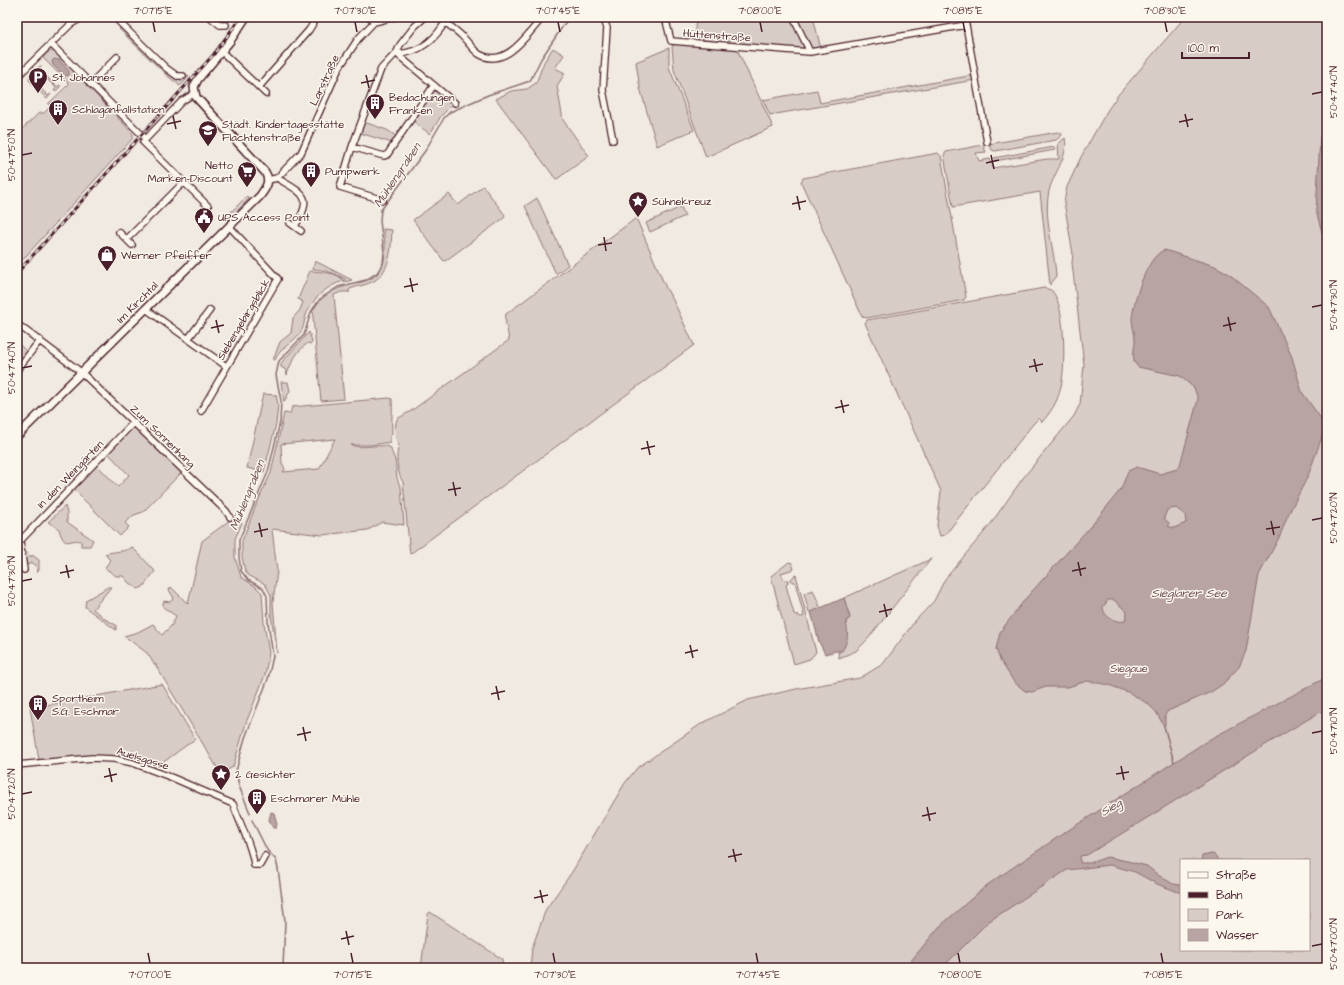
<svg xmlns="http://www.w3.org/2000/svg" width="1344" height="985" font-family="'Architects Daughter',sans-serif">
  <style>
    .green { fill: #d8ccc6; stroke: #917678; fill-rule: evenodd }
    .water { fill: #b8a4a2; stroke: #8c6f72; fill-rule: evenodd }
    .lines { fill: none; stroke-linecap: round; stroke-linejoin: round }
    .stream { stroke: #8c6f72; stroke-width: 1.5 }
    .minor-casing { stroke: #4a1f2b; stroke-width: 8 }
    .tertiary-casing { stroke: #4a1f2b; stroke-width: 10 }
    .minor { stroke: #fbf7ec; stroke-width: 5.5 }
    .tertiary { stroke: #fbf7ec; stroke-width: 7 }
    .rail-casing { stroke: #4a1f2b; stroke-width: 3 }
    .rail { stroke: #fbf7ec; stroke-width: 1.5; stroke-dasharray: 4.5; stroke-linecap: butt }
    .ticks { fill: none; stroke: #4a1f2b; stroke-width: 1.5 }
    .labels { text-anchor: middle; stroke-width: 3; stroke-linejoin: round; paint-order: stroke }
    .street-label { font-size: 11px; fill: #4a1f2b; stroke: #fbf7ec }
    .poi-label { font-size: 11px; fill: #4a1f2b; stroke: #fbf7ec; text-anchor: start }
    .park-label { font-size: 11px; fill: #6e4a52; stroke: #fbf7ec }
    .water-label { font-size: 12px; font-style: italic; fill: #704e55; stroke: #fbf7ec }
    .neatline { fill: none; stroke: #4a1f2b; stroke-width: 1.5 }
    .ticks-label { font-size: 10px; text-anchor: middle; fill: #4a1f2b }
  </style>
  <rect width="100%" height="100%" fill="#f0eae0"/>
  <filter id="ink" filterUnits="userSpaceOnUse"><feTurbulence type="fractalNoise" baseFrequency=".025" numOctaves="2"/><feDisplacementMap in="SourceGraphic" scale="8" xChannelSelector="R" yChannelSelector="G"/><feConvolveMatrix kernelMatrix="1 2 1 2 8 2 1 2 1" color-interpolation-filters="sRGB"/></filter>
  <g filter="url(#ink)">
    <path class="green" d="M 696,17 L 813,17 L 821,49 L 803,51 L 694,42 Z
      M 1185,17 L 1327,17 L 1327,968 L 530,968 L 532,948 L 546,909 L 572,872 L 625,783 L 637,768 L 701,724 L 748,700 L 796,689 L 860,678 L 883,664 L 915,621 L 934,601 L 945,579 L 990,525 L 1023,478 L 1074,416 L 1080,404 L 1084,365 L 1072,263 L 1073,254 L 1064,202 L 1067,187 L 1081,157 L 1107,111 L 1118,95 ZM 1181,860 L 1309,860 L 1309,950 L 1181,950 Z
      M 121,27 L 160,66 L 160,69 L 119,29 Z
      M 676,44 L 734,48 L 738,51 L 773,127 L 706,157 L 674,70 L 672,46 Z
      M 553,48 L 564,55 L 555,68 L 565,73 L 557,86 L 563,120 L 589,156 L 557,179 L 555,178 L 496,99 L 511,91 L 527,89 L 536,83 L 544,62 Z
      M 669,48 L 669,67 L 694,130 L 657,146 L 640,88 L 636,62 Z
      M 52,51 L 56,52 L 133,134 L 133,138 L 17,266 L 17,128 L 20,131 L 39,113 L 44,113 L 52,105 L 48,104 L 69,84 L 43,58 L 48,52 Z
      M 40,66 L 42,66 L 39,69 L 57,87 L 60,85 L 60,87 L 56,91 L 54,91 L 56,88 L 38,70 L 35,72 Z
      M 164,73 L 168,73 L 179,82 L 185,79 L 185,73 L 189,77 L 180,86 Z
      M 30,75 L 32,75 L 31,78 L 48,96 L 51,94 L 47,99 L 29,80 Z
      M 974,75 L 975,80 L 770,115 L 763,100 L 817,90 L 820,103 Z
      M 436,90 L 454,103 L 441,116 L 430,134 L 413,121 L 433,91 Z
      M 364,122 L 387,130 L 396,136 L 392,143 L 360,133 Z
      M 1058,132 L 1061,133 L 1062,135 L 1056,140 L 995,151 L 992,150 L 989,144 Z
      M 1065,138 C 1069,156 1053,174 1049,191 C 1043,219 1055,250 1056,277 L 1050,285 L 1040,192 L 953,207 L 944,155 L 946,152 L 983,145 L 986,152 L 976,153 L 979,161 L 990,159 L 993,168 L 1047,159 L 1059,159 L 1058,144 Z
      M 1054,147 L 1055,150 L 995,161 L 994,158 Z
      M 938,153 L 941,156 L 966,297 L 964,300 L 866,318 L 862,316 L 801,182 L 803,178 Z
      M 483,186 L 505,215 L 504,218 L 445,261 L 443,260 L 413,220 L 449,194 L 458,205 Z
      M 247,196 L 249,199 L 227,221 L 224,218 L 226,216 L 228,217 L 229,214 Z
      M 537,198 L 568,265 L 556,274 L 525,206 Z
      M 681,207 L 685,216 L 650,232 L 646,223 Z
      M 635,219 L 637,220 L 666,288 L 673,300 L 694,345 L 410,554 L 403,482 C 397,474 395,453 399,446 C 395,438 394,429 397,419 L 411,411 L 509,340 L 505,318 L 506,314 Z
      M 383,229 L 392,230 C 391,248 391,270 374,281 C 367,285 357,286 350,289 L 348,291 L 350,292 L 341,292 L 334,295 L 344,399 L 321,401 L 313,318 L 314,313 L 312,312 C 336,264 397,308 383,229 Z
      M 315,261 L 352,280 L 345,282 L 345,279 C 335,273 325,270 313,269 Z
      M 310,271 C 321,272 338,272 344,281 C 327,285 312,299 306,315 C 304,321 304,328 300,333 C 293,343 280,348 275,360 L 273,360 L 280,342 L 291,333 L 293,318 L 300,310 L 303,302 L 298,299 Z
      M 1044,288 C 1047,289 1050,289 1052,291 C 1066,305 1066,372 1060,390 C 1057,403 1050,413 1042,422 L 1039,418 L 1033,424 L 945,535 L 940,536 L 937,526 L 941,491 L 865,323 L 867,320 Z
      M 309,332 L 312,341 L 311,344 L 308,343 C 297,351 291,362 287,375 L 286,370 L 281,367 L 281,363 Z
      M 17,342 L 28,353 L 17,367 Z
      M 281,382 L 288,382 L 290,391 L 284,402 Z
      M 263,394 L 276,395 L 278,405 L 276,424 L 264,472 L 247,468 Z
      M 389,398 L 392,399 C 393,411 391,421 392,433 L 390,437 L 390,442 L 371,445 L 351,445 C 362,450 383,442 391,448 C 391,453 394,456 395,460 C 397,469 395,479 401,487 L 404,525 L 382,522 L 368,530 L 322,535 L 272,529 L 277,571 L 273,602 L 277,653 L 271,616 L 271,595 L 265,584 L 248,575 L 245,571 L 242,557 L 242,541 L 257,503 L 271,473 L 284,413 L 290,414 L 292,407 ZM 335,439 L 319,469 L 283,472 L 285,469 L 282,463 L 281,444 Z
      M 132,425 L 136,425 L 181,469 L 181,473 L 143,512 L 134,515 L 125,523 L 129,527 L 120,536 L 72,488 L 96,464 L 118,487 L 129,475 L 107,452 Z
      M 65,506 L 67,513 L 67,522 L 93,540 L 90,546 L 81,546 L 81,541 C 68,538 65,550 59,529 L 48,522 Z
      M 233,514 L 242,523 L 235,539 L 235,557 L 241,577 L 256,587 L 262,593 L 264,623 L 269,653 L 265,675 L 246,723 L 233,767 L 221,774 L 156,666 L 157,665 L 155,665 L 147,653 L 124,636 L 138,632 L 153,624 L 162,635 L 172,625 L 176,616 L 163,607 L 163,603 L 164,601 L 170,602 L 174,598 L 169,590 L 171,587 L 188,604 L 202,541 L 230,520 Z
      M 132,547 L 155,571 L 143,587 L 138,589 L 129,583 L 123,576 L 116,576 L 105,568 L 110,560 L 105,554 C 113,551 127,552 132,547 Z
      M 23,549 L 31,557 L 32,555 L 39,560 L 39,570 L 37,573 L 36,565 L 32,563 L 27,565 Z
      M 931,559 L 867,640 L 856,651 L 839,658 L 838,652 L 840,652 L 846,621 L 850,618 L 844,598 Z
      M 789,562 L 792,563 L 794,569 L 781,573 L 784,580 L 788,580 L 788,583 L 786,585 L 794,614 L 801,617 L 804,616 L 795,582 L 792,582 L 791,579 L 794,576 L 796,575 L 816,652 L 810,659 L 794,664 L 771,576 Z
      M 108,587 L 111,587 L 93,609 L 105,619 L 116,625 L 116,630 L 85,607 L 86,600 Z
      M 813,590 L 821,609 L 809,612 L 804,593 Z
      M 162,684 L 195,739 L 154,769 L 115,756 L 39,760 L 30,708 Z
      M 430,912 L 502,959 L 503,968 L 421,968 L 428,914 Z"/>
    <path class="water" d="M 54,59 L 59,60 L 69,71 L 69,75 L 64,76 L 53,65 L 52,61 Z
      M 1327,112 L 1327,250 L 1316,211 L 1320,138 Z
      M 1165,250 L 1215,266 L 1228,273 L 1269,307 L 1292,357 L 1302,392 L 1322,420 L 1324,431 L 1308,476 L 1287,517 L 1280,536 L 1259,575 L 1246,651 L 1239,667 L 1223,684 L 1211,692 L 1168,711 L 1165,715 L 1165,725 L 1164,726 L 1156,712 L 1148,704 L 1130,693 L 1109,685 L 1087,681 L 1068,687 L 1046,687 L 1032,692 L 1025,691 L 1014,682 L 1000,660 L 996,649 L 1000,632 L 1026,598 L 1097,519 L 1121,489 L 1128,471 L 1137,467 L 1160,474 L 1177,469 L 1180,465 L 1198,399 L 1194,388 L 1180,376 L 1138,367 C 1130,360 1135,349 1135,340 C 1135,333 1132,326 1132,319 C 1133,303 1147,254 1165,250 ZM 1176,508 L 1185,515 L 1186,523 L 1174,528 L 1168,526 L 1169,523 L 1164,518 L 1167,510 ZM 1108,600 L 1114,600 L 1127,612 L 1125,621 C 1116,623 1103,617 1103,607 Z
      M 844,598 L 850,618 L 846,621 C 848,633 849,640 842,651 L 836,651 L 825,654 L 819,642 L 811,612 Z
      M 1327,677 L 1327,708 L 1280,736 L 1087,855 L 1080,856 L 1080,863 L 1090,863 L 1107,857 L 1127,861 L 1147,866 L 1158,875 L 1173,884 L 1181,885 L 1181,893 L 1157,884 L 1135,872 L 1110,865 L 1067,870 L 988,922 L 942,968 L 905,968 L 939,927 L 987,885 L 1061,835 L 1210,739 Z
      M 271,812 L 274,813 L 277,824 L 276,828 L 273,828 L 269,820 Z
      M 1212,854 L 1215,855 L 1218,860 L 1201,860 L 1202,856 Z"/>
    <g class="lines">
      <path class="stream" d="M 1164,726 L 1174,762
        M 250,813 L 239,786 L 236,771 L 245,738 L 268,679 L 273,656 L 268,622 L 267,596 L 263,588 L 248,580 L 241,571 L 239,557 L 239,540 L 268,472 L 280,422 L 281,401 L 276,375 L 279,361 L 304,335 L 311,312 L 320,299 L 338,287 L 366,280 L 377,273 L 383,263 L 384,252 L 380,221 L 381,210 L 425,151 L 444,118 L 450,112 L 488,95 L 530,81 L 541,59 L 569,17
        M 252,820 L 267,850 L 276,860 L 278,869 L 285,921 L 283,968"/>
      <defs>
        <path id="minor" d="M 114,17 L 166,68 L 177,76 L 183,76
          M 210,17 L 220,25 L 226,25
          M 370,17 L 374,22
          M 603,17 L 607,28 L 603,90 L 613,140
          M 665,17 L 671,41 L 810,52 L 966,25 L 987,142
          M 793,17 L 810,52
          M 445,22 C 451,27 457,31 462,36 C 468,42 472,49 479,54 C 506,70 528,33 543,17
          M 51,44 L 146,139
          M 222,52 L 266,94
          M 397,52 L 397,54 C 422,53 437,38 448,17
          M 397,54 L 455,103
          M 17,77 L 71,24 L 83,17
          M 90,84 L 117,57
          M 259,87 L 309,30 L 314,22 L 314,17
          M 195,93 L 182,101 L 143,142 L 208,206
          M 352,147 L 384,156 L 387,155 L 434,85
          M 277,178 C 302,193 315,196 295,226
          M 268,180 L 277,178 L 301,153 L 339,68 L 358,39 L 374,22 L 394,17
          M 383,200 L 340,187 L 352,147 L 381,69 L 397,52 L 400,45 L 414,27 L 425,17
          M 290,223 L 301,231
          M 119,232 L 132,245
          M 127,239 L 184,182
          M 146,309 L 226,366
          M 17,324 L 81,372 L 226,511 L 230,517
          M 188,339 L 210,310
          M 17,370 L 40,340
          M 201,411 L 278,279 L 229,226
          M 18,539 L 20,541 L 24,570
          M 20,541 L 134,422
          M 17,765 L 92,758 L 114,759 L 133,763 L 173,778 L 233,804 C 239,821 253,849 254,865 L 260,865 L 265,856"/>
        <path id="tertiary" d="M 17,436 L 260,196 C 266,188 271,181 265,172 L 196,97 L 194,87 L 198,79 L 230,41 L 246,17"/>
      </defs>
      <use href="#minor" class="minor-casing"/>
      <use href="#tertiary" class="tertiary-casing"/>
      <use href="#minor" class="minor"/>
      <use href="#tertiary" class="tertiary"/>
      <defs>
        <path id="rail" d="M 17,273 L 214,54 L 241,17"/>
      </defs>
      <use href="#rail" class="rail-casing"/>
      <use href="#rail" class="rail"/>
    </g>
  </g>
  <path class="ticks" d="M 153,22 L 155,32M 355,22 L 357,32M 558,22 L 560,32M 760,22 L 762,32M 963,22 L 965,32M 1165,22 L 1167,32M 366,75 L 369,88M 361,83 L 375,80M 1312,94 L 1322,92M 1185,114 L 1188,127M 173,116 L 176,129M 1179,122 L 1193,119M 167,124 L 181,121M 22,155 L 32,153M 991,155 L 994,169M 986,163 L 999,160M 797,196 L 800,210M 792,204 L 806,201M 604,237 L 606,251M 598,245 L 612,243M 410,278 L 413,292M 404,287 L 418,284M 1312,307 L 1322,305M 1228,317 L 1231,331M 216,320 L 219,333M 1223,326 L 1236,323M 211,328 L 224,325M 1034,359 L 1037,372M 1029,367 L 1043,364M 22,368 L 32,366M 841,400 L 844,413M 835,408 L 849,405M 647,441 L 650,455M 641,449 L 655,446M 453,482 L 456,496M 448,490 L 461,488M 1312,520 L 1322,518M 1271,521 L 1274,535M 259,523 L 262,537M 1266,529 L 1280,527M 254,532 L 268,529M 1078,562 L 1081,576M 66,565 L 69,578M 1072,571 L 1086,568M 60,573 L 74,570M 22,581 L 32,579M 884,604 L 887,617M 879,612 L 892,609M 690,645 L 693,658M 685,653 L 698,650M 496,686 L 499,700M 491,694 L 505,691M 303,727 L 306,741M 1312,733 L 1322,731M 297,735 L 311,732M 1121,766 L 1124,780M 109,768 L 112,782M 1116,774 L 1129,772M 104,777 L 117,774M 22,794 L 32,792M 927,807 L 930,821M 922,816 L 936,813M 733,849 L 736,862M 728,857 L 742,854M 540,890 L 543,903M 534,898 L 548,895M 346,931 L 349,945M 341,939 L 354,936M 1312,946 L 1322,944M 148,953 L 150,963M 351,953 L 353,963M 553,953 L 555,963M 756,953 L 758,963M 958,953 L 960,963M 1161,953 L 1163,963"/>
  <defs>
    <symbol id="parking-pin" viewBox="-11 -11 22 30"><path d="M0 17L-7.5 6A9.5 9.5 0 1 1 7.5 6Z" fill="#4a1f2b" stroke="#fbf7ec"/><path d="M-3.5-5.5H1a3.5 3.5 0 0 1 0 7H-1V5.5H-3.5ZM-1-3.4V-.6H.8a1.4 1.4 0 0 0 0-2.8Z" fill="#fff"/></symbol>
    <symbol id="building-pin" viewBox="-11 -11 22 30"><path d="M0 17L-7.5 6A9.5 9.5 0 1 1 7.5 6Z" fill="#4a1f2b" stroke="#fbf7ec"/><path d="M-4-6H4V6H1V3H-1V6H-4ZM-2.5-4.3h1.7v1.8h-1.7ZM.8-4.3h1.7v1.8H.8ZM-2.5-1h1.7V.8h-1.7ZM.8-1h1.7V.8H.8Z" fill="#fff"/></symbol>
    <symbol id="school-pin" viewBox="-11 -11 22 30"><path d="M0 17L-7.5 6A9.5 9.5 0 1 1 7.5 6Z" fill="#4a1f2b" stroke="#fbf7ec"/><path d="M0-5L7-2L0 1L-7-2ZM-4 1L0 2.5L4 1V4Q0 6-4 4Z" fill="#fff"/></symbol>
    <symbol id="supermarket-pin" viewBox="-11 -11 22 30"><path d="M0 17L-7.5 6A9.5 9.5 0 1 1 7.5 6Z" fill="#4a1f2b" stroke="#fbf7ec"/><path d="M-6-5.5h2.5l.6 2H6L4.5 2H-2.5L-4.4-4H-6ZM-1.5 3.2a1.3 1.3 0 1 0 .1 0ZM3 3.2a1.3 1.3 0 1 0 .1 0Z" fill="#fff"/></symbol>
    <symbol id="sight-pin" viewBox="-11 -11 22 30"><path d="M0 17L-7.5 6A9.5 9.5 0 1 1 7.5 6Z" fill="#4a1f2b" stroke="#fbf7ec"/><path d="M0-6L1.8-2.2L6-1.7L2.9 1.2L3.7 5.4L0 3.3L-3.7 5.4L-2.9 1.2L-6-1.7L-1.8-2.2Z" fill="#fff"/></symbol>
    <symbol id="civic-pin" viewBox="-11 -11 22 30"><path d="M0 17L-7.5 6A9.5 9.5 0 1 1 7.5 6Z" fill="#4a1f2b" stroke="#fbf7ec"/><path d="M-.6-6.5H3V-4.5H.6V-3L4-1V1h2V6H-6V1h2V-1L-.6-3ZM-1.2 2.5V6h2.4V2.5Z" fill="#fff"/></symbol>
    <symbol id="shop-pin" viewBox="-11 -11 22 30"><path d="M0 17L-7.5 6A9.5 9.5 0 1 1 7.5 6Z" fill="#4a1f2b" stroke="#fbf7ec"/><path d="M-5-2.5h2.3a2.7 3.5 0 0 1 5.4 0H5L5.5 6h-11ZM-1.5-2.5h3a1.5 2.3 0 0 0-3 0Z" fill="#fff"/></symbol>
  </defs>
  <g fill-rule="evenodd">
    <use href="#parking-pin" x="27" y="66" width="22" height="30"/>
    <use href="#building-pin" x="364" y="92" width="22" height="30"/>
    <use href="#building-pin" x="47" y="98" width="22" height="30"/>
    <use href="#school-pin" x="197" y="119" width="22" height="30"/>
    <use href="#supermarket-pin" x="236" y="160" width="22" height="30"/>
    <use href="#building-pin" x="300" y="160" width="22" height="30"/>
    <use href="#sight-pin" x="627" y="190" width="22" height="30"/>
    <use href="#civic-pin" x="193" y="206" width="22" height="30"/>
    <use href="#shop-pin" x="96" y="244" width="22" height="30"/>
    <use href="#building-pin" x="27" y="693" width="22" height="30"/>
    <use href="#sight-pin" x="210" y="763" width="22" height="30"/>
    <use href="#building-pin" x="246" y="787" width="22" height="30"/>
  </g>
  <g class="labels">
    <g class="street-label">
      <text transform="translate(717 35) rotate(4)" y="4">Hüttenstraße</text>
      <text transform="translate(324 80) rotate(-65)" y="4">Larstraße</text>
      <text transform="translate(137 302) rotate(-45)" y="4">Im Kirchtal</text>
      <text transform="translate(243 319) rotate(-59)" y="4">Siebengebirgsblick</text>
      <text transform="translate(163 436) rotate(44)" y="4">Zum Sonnenhang</text>
      <text transform="translate(70 474) rotate(-46)" y="4">In den Weingärten</text>
      <text transform="translate(143 758) rotate(17)" y="4">Auelsgasse</text>
    </g>
    <g class="poi-label">
      <text x="52" y="81">St. Johannes</text>
      <text x="389" y="101">Bedachungen<tspan x="389" dy="13">Franken</tspan></text>
      <text x="72" y="113">Schlaganfallstation</text>
      <text x="222" y="128">Städt. Kindertagesstätte<tspan x="222" dy="13">Flachtenstraße</tspan></text>
      <text x="233" y="169" text-anchor="end">Netto<tspan x="233" dy="13">Marken-Discount</tspan></text>
      <text x="325" y="175">Pumpwerk</text>
      <text x="652" y="205">Sühnekreuz</text>
      <text x="218" y="221">UPS Access Point</text>
      <text x="121" y="259">Werner Pfeiffer</text>
      <text x="52" y="702">Sportheim<tspan x="52" dy="13">S.G. Eschmar</tspan></text>
      <text x="235" y="778">2 Gesichter</text>
      <text x="271" y="802">Eschmarer Mühle</text>
    </g>
    <g class="park-label">
      <text x="1129" y="672">Siegaue</text>
    </g>
    <g class="water-label">
      <text transform="translate(397 175) rotate(-56)" y="4">Mühlengraben</text>
      <text transform="translate(247 495) rotate(-68)" y="4">Mühlengraben</text>
      <text x="1189" y="597">Sieglarer See</text>
      <text transform="translate(1111 807) rotate(-31)" y="4">Sieg</text>
    </g>
  </g>
  <rect width="1344" height="985" fill="none" stroke="#fbf7ec" stroke-width="44"/>
  <rect x="1180" y="859" width="130" height="92" fill="#fbf7ec" stroke="#b4a19f"/>
  <rect x="1188" y="872" width="20" height="6" fill="#fbf7ec" stroke="#b4a19f"/>
  <text x="1216" y="879" font-size="12" fill="#4a1f2b">Straße</text>
  <rect x="1188" y="892" width="20" height="6" fill="#4a1f2b" stroke="#b4a19f"/>
  <text x="1216" y="899" font-size="12" fill="#4a1f2b">Bahn</text>
  <rect x="1188" y="909" width="20" height="12" fill="#d8ccc6" stroke="#b4a19f"/>
  <text x="1216" y="919" font-size="12" fill="#4a1f2b">Park</text>
  <rect x="1188" y="929" width="20" height="12" fill="#b8a4a2" stroke="#b4a19f"/>
  <text x="1216" y="939" font-size="12" fill="#4a1f2b">Wasser</text>
  <path d="M1182 52v6h67v-6" fill="none" stroke="#4a1f2b" stroke-width="2"/>
  <text x="1188" y="52" font-size="12" fill="#4a1f2b" stroke="#fbf7ec" stroke-width="3" paint-order="stroke">100 m</text>
  <rect x="22" y="22" width="1300" height="941" class="neatline"/>
  <g class="ticks-label">
    <text x="153" y="14">7°07'15"E</text>
    <text x="355" y="14">7°07'30"E</text>
    <text x="558" y="14">7°07'45"E</text>
    <text x="760" y="14">7°08'00"E</text>
    <text x="963" y="14">7°08'15"E</text>
    <text x="1165" y="14">7°08'30"E</text>
    <text transform="translate(1333 92) rotate(-90)" y="4">50°47'40"N</text>
    <text transform="translate(11 155) rotate(-90)" y="4">50°47'50"N</text>
    <text transform="translate(1333 305) rotate(-90)" y="4">50°47'30"N</text>
    <text transform="translate(11 368) rotate(-90)" y="4">50°47'40"N</text>
    <text transform="translate(1333 518) rotate(-90)" y="4">50°47'20"N</text>
    <text transform="translate(11 581) rotate(-90)" y="4">50°47'30"N</text>
    <text transform="translate(1333 731) rotate(-90)" y="4">50°47'10"N</text>
    <text transform="translate(11 794) rotate(-90)" y="4">50°47'20"N</text>
    <text transform="translate(1333 944) rotate(-90)" y="4">50°47'00"N</text>
    <text x="150" y="978">7°07'00"E</text>
    <text x="353" y="978">7°07'15"E</text>
    <text x="555" y="978">7°07'30"E</text>
    <text x="758" y="978">7°07'45"E</text>
    <text x="960" y="978">7°08'00"E</text>
    <text x="1163" y="978">7°08'15"E</text>
  </g>
</svg>
